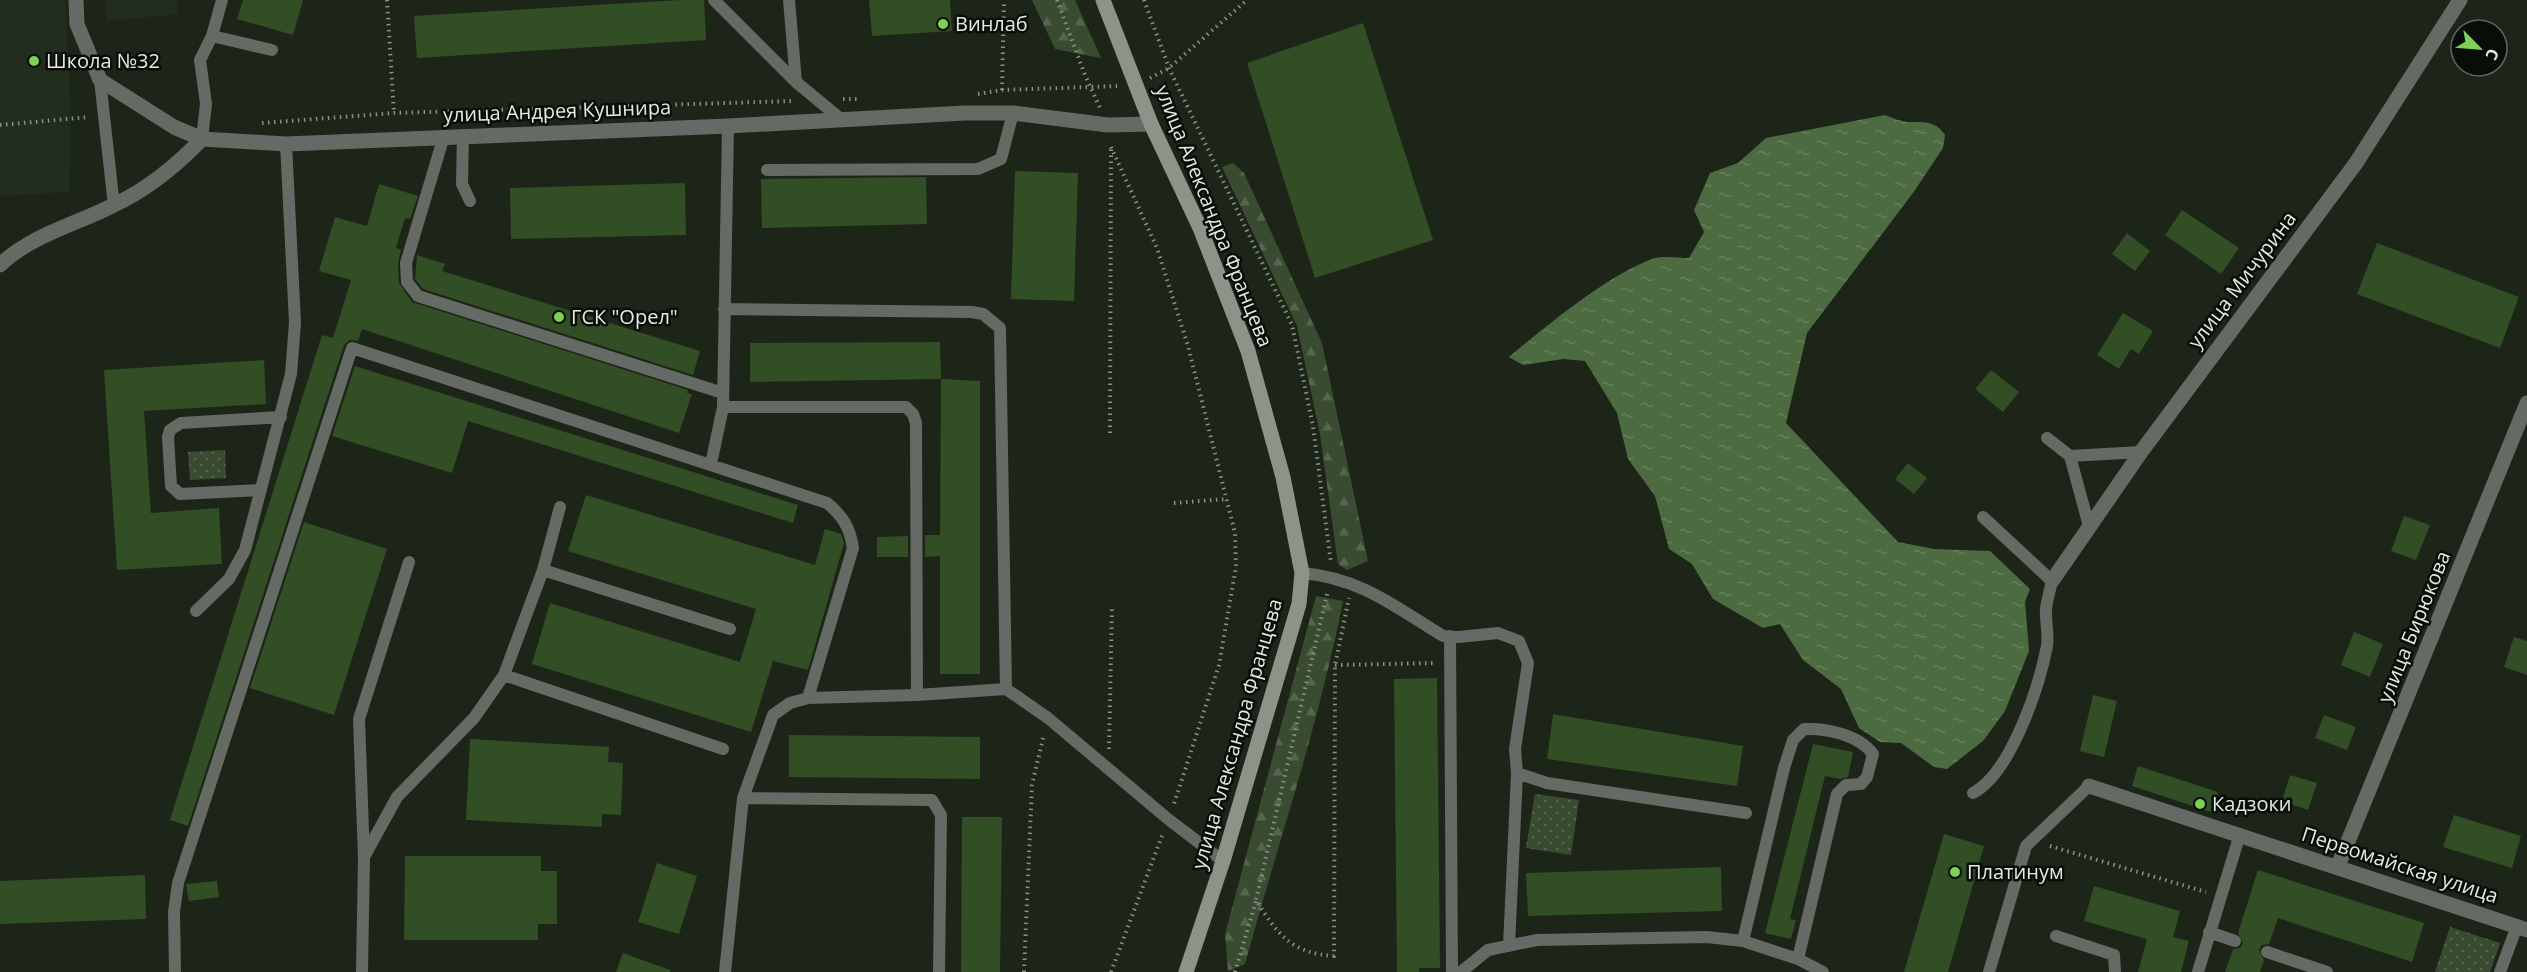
<svg xmlns="http://www.w3.org/2000/svg" width="2527" height="972" font-family="'Open Sans',sans-serif">
  <style>
    .built { fill: #222e1d }
    .forest { fill: url(#forest-firs) }
    .park { fill: url(#park-dots) }
    .water { fill: url(#water-ripples) }
    .building { fill: #314e24 }
    .lines { fill: none; stroke-linecap: round; stroke-linejoin: round }
    .path { stroke: #8a9187; stroke-width: 4; stroke-dasharray: 1.5 4.5; stroke-linecap: butt }
    .lane { stroke: #656a64; stroke-width: 12 }
    .street { stroke: #656a64; stroke-width: 15 }
    .secondary { stroke: #8c9389; stroke-width: 15 }
    .poi-dot { fill: #7dd154; stroke: #090d08; stroke-width: 2 }
    .labels { text-anchor: middle; stroke-width: 5; stroke-linejoin: round; paint-order: stroke }
    .poi-label { font-size: 20px; fill: #e4eae2; stroke: #090d08; text-anchor: start }
    .street-label { font-size: 20px; fill: #e4eae2; stroke: #090d08 }
  </style>
  <defs>
    <pattern id="forest-firs" width="22" height="20" patternUnits="userSpaceOnUse" patternTransform="scale(1.5)"><rect width="22" height="20" fill="#394b31"/><path d="M5 1l3.5 6h-7zM16 11l3.5 6h-7z" fill="#56654f"/></pattern>
    <pattern id="park-dots" width="8" height="8" patternUnits="userSpaceOnUse" patternTransform="scale(1.5)"><rect width="8" height="8" fill="#394b31"/><path d="M2 2h.1M6 6h.1" fill="none" stroke="#56654f" stroke-width="1.8" stroke-linecap="round"/></pattern>
    <pattern id="water-ripples" width="26" height="14" patternUnits="userSpaceOnUse" patternTransform="scale(1.5)"><rect width="26" height="14" fill="#4d6b40"/><path d="M2 4q2-2 4 0t4 0M15 11q2-2 4 0t4 0" fill="none" stroke="#66805b"/></pattern>
  </defs>
  <rect width="100%" height="100%" fill="#1d2519"/>
  <path class="built" d="M 0,0 L 65,0 L 71,121 L 69,192 L 0,196 Z
    M 105,0 L 177,0 L 178,14 L 107,21 Z"/>
  <path class="forest" d="M 1032,0 L 1075,0 L 1101,58 L 1055,49 Z
    M 1233,163 L 1244,173 L 1322,343 L 1368,561 L 1347,570 L 1338,564 L 1320,434 L 1297,326 L 1222,167 Z
    M 1316,596 L 1343,601 C 1319,724 1278,843 1245,964 L 1228,971 L 1225,934 Z"/>
  <path class="park" d="M 225,450 L 226,478 L 190,480 L 188,452 Z
    M 1535,794 L 1579,800 L 1571,855 L 1526,848 Z
    M 2450,927 L 2500,943 L 2490,972 L 2435,972 Z"/>
  <path class="water" d="M 1885,115 C 1892,118 1902,122 1909,122 C 1925,122 1936,121 1945,135 L 1943,148 L 1913,193 L 1807,333 L 1786,423 L 1898,542 L 1934,549 L 1990,551 L 2030,589 L 2025,602 L 2029,651 L 2005,711 L 1983,741 L 1947,769 L 1934,767 L 1901,743 L 1880,742 L 1859,728 L 1841,689 L 1803,660 L 1780,624 L 1763,628 L 1713,599 L 1692,564 L 1669,549 L 1655,496 L 1628,459 L 1617,413 L 1585,361 L 1564,359 L 1523,365 L 1509,357 C 1546,326 1608,275 1652,259 C 1662,255 1678,258 1689,258 L 1704,232 L 1694,210 L 1710,173 L 1738,163 L 1766,138 Z"/>
  <path class="building" d="M 243,0 L 303,0 L 293,35 L 237,19 Z
    M 680,0 L 704,0 L 706,40 L 417,58 L 414,16 Z
    M 869,0 L 950,0 L 952,31 L 872,36 Z
    M 1363,23 L 1433,240 L 1315,278 L 1247,63 Z
    M 1015,171 L 1078,173 L 1074,301 L 1011,299 Z
    M 926,177 L 927,224 L 762,228 L 761,179 Z
    M 685,183 L 686,235 L 511,239 L 510,188 Z
    M 379,184 L 418,196 L 410,219 L 405,218 L 396,248 L 401,250 L 398,263 L 399,283 L 412,302 L 688,390 L 687,393 L 692,394 L 679,433 L 362,329 L 358,341 L 350,340 L 344,345 L 188,826 L 170,820 L 322,335 L 333,338 L 351,280 L 319,271 L 335,217 L 367,226 Z
    M 2182,210 L 2239,248 L 2221,274 L 2165,235 Z
    M 2127,233 L 2150,251 L 2135,271 L 2112,254 Z
    M 2377,243 L 2519,297 L 2500,348 L 2357,294 Z
    M 417,255 L 445,264 L 442,271 L 700,351 L 693,375 L 423,289 L 415,279 Z
    M 2123,313 L 2153,331 L 2139,354 L 2131,349 L 2119,369 L 2097,355 Z
    M 940,342 L 941,379 L 980,381 L 980,674 L 940,674 L 940,556 L 925,557 L 925,535 L 940,535 L 941,379 L 750,382 L 750,343 Z
    M 264,360 L 266,404 L 144,411 L 151,513 L 219,508 L 222,564 L 117,570 L 104,370 Z
    M 355,366 L 798,505 L 793,523 L 468,421 L 452,473 L 332,436 Z
    M 1991,370 L 2019,392 L 2003,412 L 1975,389 Z
    M 1908,463 L 1927,478 L 1914,494 L 1895,479 Z
    M 586,495 L 815,565 L 825,529 L 841,534 L 844,543 L 808,670 L 773,661 L 751,732 L 532,664 L 550,603 L 740,662 L 756,609 L 568,551 Z
    M 2404,516 L 2430,525 L 2416,560 L 2391,551 Z
    M 304,522 L 387,549 L 334,715 L 250,688 Z
    M 908,536 L 908,557 L 877,557 L 877,537 Z
    M 2354,632 L 2383,644 L 2370,677 L 2341,665 Z
    M 2514,637 L 2527,641 L 2527,675 L 2504,667 Z
    M 1437,678 L 1440,968 L 1419,968 L 1419,972 L 1397,972 L 1394,679 Z
    M 2093,695 L 2117,701 L 2104,757 L 2080,751 Z
    M 1553,714 L 1743,746 L 1737,786 L 1547,759 Z
    M 2324,715 L 2356,727 L 2347,750 L 2315,738 Z
    M 789,735 L 980,737 L 980,779 L 789,777 Z
    M 470,739 L 609,747 L 608,762 L 623,763 L 621,815 L 602,814 L 602,827 L 466,820 Z
    M 1813,744 L 1853,752 L 1848,777 L 1840,779 L 1825,776 L 1790,919 L 1796,920 L 1791,939 L 1765,933 Z
    M 2138,766 L 2218,792 L 2211,812 L 2132,786 Z
    M 2290,775 L 2317,783 L 2308,810 L 2282,801 Z
    M 2454,815 L 2521,836 L 2512,868 L 2443,847 Z
    M 962,817 L 1002,817 L 1000,972 L 961,972 Z
    M 1944,834 L 1984,846 L 1948,972 L 1904,972 Z
    M 405,856 L 541,856 L 541,871 L 557,871 L 557,924 L 538,924 L 538,940 L 404,940 Z
    M 657,863 L 697,876 L 679,934 L 638,922 Z
    M 1721,867 L 1722,911 L 1528,916 L 1526,873 Z
    M 2258,870 L 2424,923 L 2412,962 L 2278,918 L 2269,944 L 2262,945 L 2259,950 L 2264,960 L 2260,972 L 2225,972 L 2233,949 L 2240,948 L 2243,943 L 2238,933 Z
    M 145,875 L 146,919 L 0,924 L 0,881 Z
    M 217,881 L 219,897 L 189,901 L 186,884 Z
    M 2094,886 L 2180,911 L 2173,937 L 2189,941 L 2181,972 L 2138,972 L 2147,939 L 2084,921 Z
    M 623,953 L 670,970 L 670,972 L 616,972 Z"/>
  <g class="lines">
    <path class="path" d="M 387,0 L 394,113
      M 1057,0 L 1085,75 L 1100,108
      M 1144,0 L 1169,68 L 1292,325 L 1313,426 L 1331,563
      M 1150,78 L 1169,68 L 1247,0
      M 1002,90 L 1004,0
      M 978,94 L 1002,90 L 1120,86
      M 843,99 L 859,99
      M 262,123 L 394,113 L 793,101
      M 0,125 L 89,117
      M 1111,147 L 1157,248 L 1188,346 L 1235,533 L 1236,567 L 1219,665 L 1174,804
      M 1110,433 L 1111,149
      M 1174,503 L 1227,499
      M 1327,594 L 1256,900 C 1277,934 1291,953 1334,956 L 1335,665 L 1349,598
      M 1335,665 L 1436,663
      M 1109,749 L 1112,606
      M 2050,846 L 2206,892
      M 1024,972 L 1032,785 L 1044,734
      M 1111,972 L 1163,833
      M 1235,972 L 1256,901"/>
    <path class="lane" d="M 714,0 L 796,82 L 842,120
      M 789,0 L 796,82
      M 212,36 L 272,50
      M 100,80 L 114,206
      M 728,126 L 723,407 L 906,407 L 913,414 L 916,423 L 917,695
      M 463,135 L 462,184 L 470,201
      M 444,136 L 406,263 L 407,282 L 418,296 L 723,393
      M 202,139 L 206,104 L 200,60 L 212,36 L 222,0
      M 767,170 L 978,169 L 1001,159 L 1013,113
      M 724,309 L 972,312 L 983,314 L 1000,328 L 1006,689
      M 2047,438 L 2070,456 L 2089,526
      M 2070,456 L 2141,452
      M 711,464 L 723,407
      M 261,490 L 180,494 L 171,486 L 168,437 L 170,430 L 181,423 L 281,417
      M 543,570 L 730,629
      M 1302,573 C 1360,578 1394,606 1443,636 L 1459,637 L 1498,633 L 1519,641 L 1528,663 L 1515,749 L 1517,773 L 1547,783 L 1746,813
      M 196,611 L 229,579 L 245,550 L 291,374 L 295,323 L 286,144
      M 1450,636 L 1452,972
      M 504,675 L 723,749
      M 1973,793 C 2011,773 2039,687 2047,646 C 2049,634 2045,621 2046,609 C 2047,600 2050,590 2052,581 L 1983,517
      M 743,798 L 932,800 L 941,815 L 939,972
      M 364,857 L 397,797 L 474,718 L 504,675 L 543,570 L 560,507
      M 2209,932 L 2235,941
      M 2056,936 L 2114,955 L 2115,972
      M 1743,941 L 1784,768 L 1793,740 L 1804,729 C 1827,728 1859,735 1873,754 L 1867,777 L 1861,784 L 1846,785 L 1837,794 L 1798,959
      M 1509,946 L 1517,773
      M 2267,952 L 2327,972
      M 175,972 L 174,912 L 178,883 L 352,348 L 827,503 C 843,516 850,528 853,548 L 808,698
      M 362,972 L 364,858 L 359,719 L 409,562
      M 725,972 L 743,798 L 773,715 L 790,703 L 808,698 L 917,695 L 1006,689 L 1048,718 L 1168,819 L 1223,861
      M 1461,972 L 1488,950 L 1537,940 L 1707,937 L 1743,941 L 1798,959 L 1823,972
      M 1989,972 L 2026,846 L 2089,786
      M 2198,972 L 2240,834
      M 2500,972 L 2517,926"/>
    <path class="street" d="M 76,0 L 77,24 L 100,80 L 174,127 L 202,139 L 286,144 L 728,126 L 965,113 L 1013,113 L 1108,125 L 1151,124
      M 0,265 C 31,235 77,224 114,205 C 148,189 176,166 202,139
      M 2052,581 L 2141,452 L 2356,163 L 2460,0
      M 2089,786 L 2527,930
      M 2338,866 L 2527,403"/>
    <path class="secondary" d="M 1103,0 L 1151,124 L 1200,228 L 1248,351 L 1283,477 L 1302,573 L 1299,604 L 1223,861 L 1186,972"/>
  </g>
  <g class="poi-dot">
    <circle cx="943" cy="24" r="6"/>
    <circle cx="34" cy="61" r="6"/>
    <circle cx="559" cy="317" r="6"/>
    <circle cx="2200" cy="804" r="6"/>
    <circle cx="1955" cy="872" r="6"/>
  </g>
  <g class="labels">
    <g class="poi-label">
      <text x="955" y="31">Винлаб</text>
      <text x="46" y="68">Школа №32</text>
      <text x="571" y="324">ГСК "Орел"</text>
      <text x="2212" y="811">Кадзоки</text>
      <text x="1967" y="879">Платинум</text>
    </g>
    <g class="street-label">
      <text transform="translate(557 111) rotate(-2)" y="7">улица Андрея Кушнира</text>
      <text transform="translate(1214 216) rotate(68)" y="7">улица Александра Францева</text>
      <text transform="translate(2242 280) rotate(-53)" y="7">улица Мичурина</text>
      <text transform="translate(2414 627) rotate(-68)" y="7">улица Бирюкова</text>
      <text transform="translate(1237 734) rotate(-74)" y="7">улица Александра Францева</text>
      <text transform="translate(2400 865) rotate(18)" y="7">Первомайская улица</text>
    </g>
  </g>
  <g transform="translate(2479 48) rotate(115)"><circle r="28" fill="#090d08" stroke="#61655f" stroke-width="1.5"/>
  <path d="M0-4.5L10 22L0 15L-10 22Z" fill="#7dd154"/>
  <text y="-9" font-size="16" font-weight="bold" text-anchor="middle" fill="#e4eae2">С</text>
  </g>
</svg>
